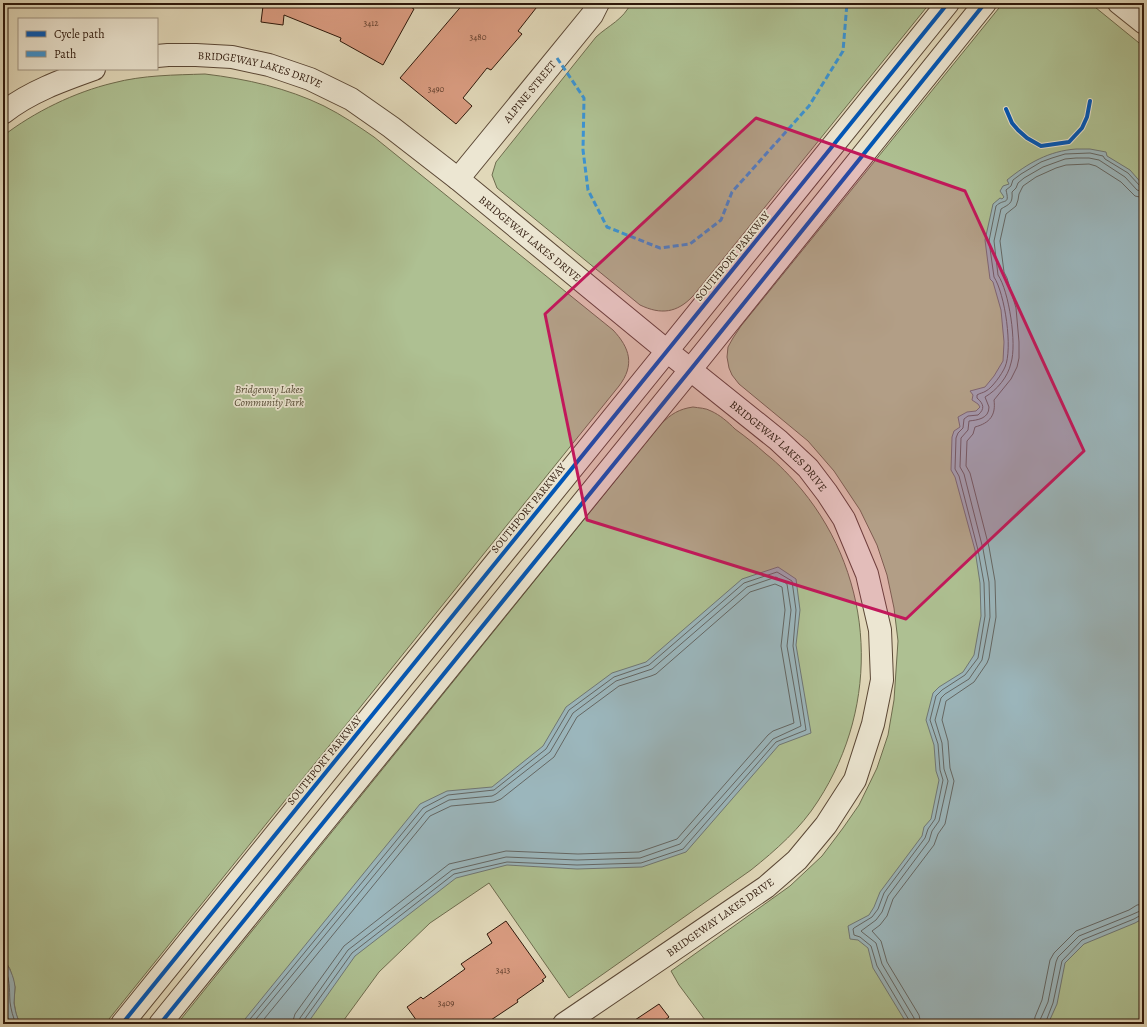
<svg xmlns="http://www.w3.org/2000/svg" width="1147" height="1027" font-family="Alegreya,serif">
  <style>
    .green { fill: #aec092; stroke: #6e6c4e }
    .water { fill: #9bb6bc; stroke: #6f7775 }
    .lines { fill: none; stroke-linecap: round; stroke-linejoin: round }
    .shore { stroke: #646764; stroke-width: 1 }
    .building { fill: #da9c81; stroke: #2e180b }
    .minor-casing { stroke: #5b4836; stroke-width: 24 }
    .tertiary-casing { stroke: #5b4836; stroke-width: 24 }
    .minor { stroke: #ece6d2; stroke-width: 22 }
    .tertiary { stroke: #ece6d2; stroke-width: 22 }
    .quiet { stroke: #3c93d2; stroke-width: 3; stroke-dasharray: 6 3; stroke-linecap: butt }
    .cycleway-casing { stroke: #ece6d2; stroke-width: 6 }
    .cycleway { stroke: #0057b8; stroke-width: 4 }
    .marked { fill: #c2185b; fill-opacity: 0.2; stroke: #c2185b; stroke-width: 3; stroke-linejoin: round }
    .labels { text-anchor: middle; stroke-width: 3.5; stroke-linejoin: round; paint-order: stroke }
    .number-label { font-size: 9px; fill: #593928 }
    .street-label { font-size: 11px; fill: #2e180b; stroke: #ece6d2 }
    .park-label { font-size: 11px; font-style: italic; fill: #544a34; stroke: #ece6d2 }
  </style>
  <rect width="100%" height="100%" fill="#e1d8b9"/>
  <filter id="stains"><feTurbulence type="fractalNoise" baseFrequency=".005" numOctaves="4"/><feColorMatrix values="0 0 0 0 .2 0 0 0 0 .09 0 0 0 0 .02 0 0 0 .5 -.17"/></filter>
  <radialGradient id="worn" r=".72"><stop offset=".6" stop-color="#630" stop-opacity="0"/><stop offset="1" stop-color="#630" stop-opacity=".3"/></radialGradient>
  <path class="green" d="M 631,3 L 930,3 L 693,296 C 677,313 661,315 640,305 L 497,188 L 492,175 L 496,162 L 596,37 C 609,25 623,20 631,3 Z
    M 1003,3 L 1090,3 L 1144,47 L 1144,1024 L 708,1024 L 679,985 L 671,971 L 790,886 L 822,856 L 843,828 L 859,805 L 877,768 L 888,735 L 894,700 L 898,641 L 894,608 L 887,575 L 877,545 L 860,510 L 834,471 L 808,441 L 739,384 L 732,375 L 729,368 L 727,357 L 728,347 L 733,338 L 741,326 Z
    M 205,74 C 247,79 287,88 324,106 C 342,115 358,126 374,137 L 613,330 C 630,348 635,365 619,386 L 105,1024 L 20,1024 L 16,1014 L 14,1002 L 15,987 L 10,969 L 3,958 L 3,136 C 34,112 75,92 113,83 C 143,75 175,75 205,74 Z
    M 693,407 C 699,408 706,408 711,411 C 720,415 728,422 735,429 C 746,437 756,445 766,454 C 779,464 791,477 802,490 C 875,579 881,704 818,801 C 801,828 776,850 751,870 L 569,998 L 489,883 L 430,923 L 379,972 L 341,1024 L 177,1024 L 661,424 C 671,414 679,409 693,407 Z"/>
  <path class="water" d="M 1076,149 L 1090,149 L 1106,152 L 1107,156 L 1130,170 L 1144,186 L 1144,918 L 1135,923 L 1084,944 L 1065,963 L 1057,1004 L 1048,1024 L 907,1024 L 873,968 L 868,948 L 858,940 L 850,939 L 848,926 L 869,915 L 874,907 L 880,892 L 922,836 L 924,827 L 931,819 L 939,780 L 936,771 L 934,745 L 926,720 L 933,693 L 939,687 L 963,672 L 974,655 L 981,616 L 980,583 L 975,550 L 955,477 L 951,470 L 952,437 L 954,431 L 960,427 L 958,417 L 967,412 L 976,411 L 980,407 L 978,404 L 972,400 L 973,395 L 970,391 L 985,387 L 994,376 L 1003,361 L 1004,342 L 1001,310 L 993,282 L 990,279 L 985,240 L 993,204 L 1000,198 L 1002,199 L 1004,197 L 1000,191 L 1003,186 L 1009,184 L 1007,180 C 1028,163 1049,151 1076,149 Z
    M 778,567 L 796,579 L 800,610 L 796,645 L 811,733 L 779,745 L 686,852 L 642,867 L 577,869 L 507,865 L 456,878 L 355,956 L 307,1024 L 241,1024 L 420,804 L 447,791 L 492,787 L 543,746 L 566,707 L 612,673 L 646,662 L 742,579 Z
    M 3,958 C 9,967 14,976 15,987 C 15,992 14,998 14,1003 C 15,1011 17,1017 20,1024 L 3,1024 Z"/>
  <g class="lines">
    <path class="shore" d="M 3,966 C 11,979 9,988 10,1002 C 11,1010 13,1017 16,1024
      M 3,977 C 6,985 5,993 5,1002 C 5,1010 7,1017 10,1024
      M 246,1024 L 423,808 L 448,795 L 494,790 L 546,749 L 569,710 L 614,677 L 649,665 L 744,583 L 777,572 L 792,581 L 796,610 L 793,646 L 806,730 L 776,742 L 683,849 L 641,863 L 577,865 L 507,862 L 454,874 L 352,953 L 304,1020 L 304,1024
      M 252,1024 L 426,812 L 449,800 L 492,796 L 496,794 L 550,752 L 573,713 L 616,681 L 652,669 L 747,587 L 776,577 L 787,584 L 791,610 L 787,646 L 801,726 L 773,739 L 680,844 L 640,858 L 577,860 L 506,857 L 452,870 L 348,950 L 300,1018 L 298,1024
      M 260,1024 L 430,816 L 451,806 L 494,802 L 501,799 L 554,757 L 577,717 L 619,686 L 651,676 L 656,674 L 750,592 L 775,584 L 782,587 L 785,610 L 781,646 L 794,723 L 773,731 L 768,735 L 677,839 L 639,852 L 578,854 L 506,851 L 449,864 L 344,946 L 295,1014 L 292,1024
      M 910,1024 L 909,1020 L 877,966 L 871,946 L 860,937 L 854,935 L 853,929 L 854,928 L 872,917 L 878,909 L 884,893 L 925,838 L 928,829 L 935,819 L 943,780 L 940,770 L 938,744 L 930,720 L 936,696 L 942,690 L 965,675 L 978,658 L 985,616 L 984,583 L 978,550 L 959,476 L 955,469 L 956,438 L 958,433 L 963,428 L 964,419 L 968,416 L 978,415 C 985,409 984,404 977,398 L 977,395 C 980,393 983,393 986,391 C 992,388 1002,374 1005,367 C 1013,349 1005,294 994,277 L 989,241 L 996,206 C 1004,198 1010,206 1006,190 L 1011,186 L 1013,180 L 1021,174 L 1041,162 L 1052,158 L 1065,154 L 1090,153 L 1103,156 L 1105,159 L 1128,173 L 1140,186 L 1144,187
      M 915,1024 L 914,1018 L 882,964 L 876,943 L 862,932 L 861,931 L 876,920 L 882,912 L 888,896 L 929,841 L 932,831 L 939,821 L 948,781 L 944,769 L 942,743 L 935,720 L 941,698 L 945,694 L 969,679 L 982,660 L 990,617 L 989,582 L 983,549 L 964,474 L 960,467 L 961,438 L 968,430 L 969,421 C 977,420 989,419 989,407 C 988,404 986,400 985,397 C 997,390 1008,377 1011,363 C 1017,344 1009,291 998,275 L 994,241 L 1001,209 C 1009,204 1013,204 1012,192 L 1016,188 L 1018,183 L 1024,178 L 1043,167 L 1065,159 L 1076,158 L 1089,158 L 1099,160 L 1125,177 L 1137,190 L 1144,192
      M 921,1024 L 919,1015 L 887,962 L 881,941 L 872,931 L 880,925 L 887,916 L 893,899 L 934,845 L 938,834 L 945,824 L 954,781 L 950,768 L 948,741 L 942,720 L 946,701 L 949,699 L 974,682 L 987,663 L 989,658 L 996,617 L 995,581 L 989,547 L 970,473 L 966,466 L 967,441 L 973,434 L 975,427 C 990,423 996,415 994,400 L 1011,379 L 1017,367 L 1019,358 L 1019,342 L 1016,308 L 1007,278 L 1004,272 L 1000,241 L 1006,214 L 1016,206 L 1018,200 L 1019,194 L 1023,186 L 1036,177 L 1056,168 L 1066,165 L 1089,164 L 1096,166 L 1121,182 L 1135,196 L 1144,198
      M 1034,1024 L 1035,1017 L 1042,1000 L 1050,960 L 1054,953 L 1076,931 L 1129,910 L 1137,905 L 1144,904
      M 1040,1024 L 1040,1020 L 1048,1002 L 1056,962 L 1058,957 L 1079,936 L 1131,915 L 1140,911 L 1144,910
      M 1045,1024 L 1053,1003 L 1062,961 L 1082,940 L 1134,919 L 1141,915 L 1144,915"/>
  </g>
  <path class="building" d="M 257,3 L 404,3 L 414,9 L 383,65 L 340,41 L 341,38 L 284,15 L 283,25 L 261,22 L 263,6 Z
    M 464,3 L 540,3 L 518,31 L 522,34 L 491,70 L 487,68 L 463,98 L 472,106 L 456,124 L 400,78 Z
    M 506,921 L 546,977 L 542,980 L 544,981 L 517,1000 L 518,1002 L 485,1024 L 419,1024 L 407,1007 L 421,997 L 423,999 L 465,969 L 461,964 L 492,943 L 487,934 Z
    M 659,1004 L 669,1017 L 660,1024 L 629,1024 Z"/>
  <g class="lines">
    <defs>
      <g id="minor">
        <path id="s1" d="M 157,56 L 168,55 L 196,55 L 232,57 L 269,65 L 310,79 L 351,99 L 391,127 L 458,179 L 667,351 L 778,440 L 808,468 L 827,493 L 844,519 L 867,574 L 880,630 L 882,680 L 873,724 L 855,780 L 826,825 L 797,860 L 766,887 L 564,1024"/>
        <path d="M 3,113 C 29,92 63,80 94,69"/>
        <path id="s2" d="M 458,179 L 592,15 L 598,3"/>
      </g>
      <path id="tertiary" d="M 1119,3 L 1144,23
        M 122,1024 L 667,351 L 948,3
        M 160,1024 L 691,369 L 985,3"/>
    </defs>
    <use href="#minor" class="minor-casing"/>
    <use href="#tertiary" class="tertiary-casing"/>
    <use href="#minor" class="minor"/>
    <use href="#tertiary" class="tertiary"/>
    <path class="quiet" d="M 557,58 L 584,98 L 583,150 L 588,190 L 607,227 L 660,248 L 690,244 L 721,220 L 732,192 L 809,106 L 843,51 L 847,3"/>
    <defs>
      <path id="cycleway" d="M 1006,109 L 1012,123 L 1018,130 L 1027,138 L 1041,146 L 1069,142 L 1082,128 L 1087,117 L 1090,101
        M 122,1024 L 667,351 L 948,3
        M 160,1024 L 691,369 L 985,3"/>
    </defs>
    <use href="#cycleway" class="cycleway-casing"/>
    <use href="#cycleway" class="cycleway"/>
  </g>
  <path class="marked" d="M 756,118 L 965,191 L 1084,451 L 906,619 L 587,520 L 545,314 Z"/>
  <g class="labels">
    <g class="number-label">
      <text x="371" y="26">3412</text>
      <text x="478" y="40">3480</text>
      <text x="436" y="92">3490</text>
      <text x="503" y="973">3413</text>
      <text x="446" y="1006">3409</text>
    </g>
    <g class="street-label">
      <text dy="4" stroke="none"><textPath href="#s1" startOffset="105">BRIDGEWAY LAKES DRIVE</textPath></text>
      <text dy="4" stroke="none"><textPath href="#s2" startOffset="113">ALPINE STREET</textPath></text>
      <text dy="4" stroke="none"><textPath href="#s1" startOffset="429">BRIDGEWAY LAKES DRIVE</textPath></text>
      <text transform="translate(732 256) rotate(-51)" y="4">SOUTHPORT PARKWAY</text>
      <text dy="4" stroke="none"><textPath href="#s1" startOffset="753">BRIDGEWAY LAKES DRIVE</textPath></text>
      <text transform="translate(528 508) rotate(-51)" y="4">SOUTHPORT PARKWAY</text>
      <text transform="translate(324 760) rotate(-51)" y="4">SOUTHPORT PARKWAY</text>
      <text transform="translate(720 917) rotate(-35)" y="4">BRIDGEWAY LAKES DRIVE</text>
    </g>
    <g class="park-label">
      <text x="269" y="393">Bridgeway Lakes<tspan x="269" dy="13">Community Park</tspan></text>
    </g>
  </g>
  <rect width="1147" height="1027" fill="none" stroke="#e1d8b9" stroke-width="16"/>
  <rect x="4" y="4" width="1139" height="1019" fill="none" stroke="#2e180b" stroke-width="2"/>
  <rect x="8" y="8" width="1131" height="1011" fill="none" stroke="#2e180b"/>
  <rect x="18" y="18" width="140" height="52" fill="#ece6d2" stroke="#a09482"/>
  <rect x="26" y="31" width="20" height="6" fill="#0057b8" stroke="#a09482"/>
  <text x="54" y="38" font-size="12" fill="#2e180b">Cycle path</text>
  <rect x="26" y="51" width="20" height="6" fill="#3c93d2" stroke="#a09482"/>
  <text x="54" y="58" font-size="12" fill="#2e180b">Path</text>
  <rect width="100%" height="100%" filter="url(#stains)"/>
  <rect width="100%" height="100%" fill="url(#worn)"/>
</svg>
